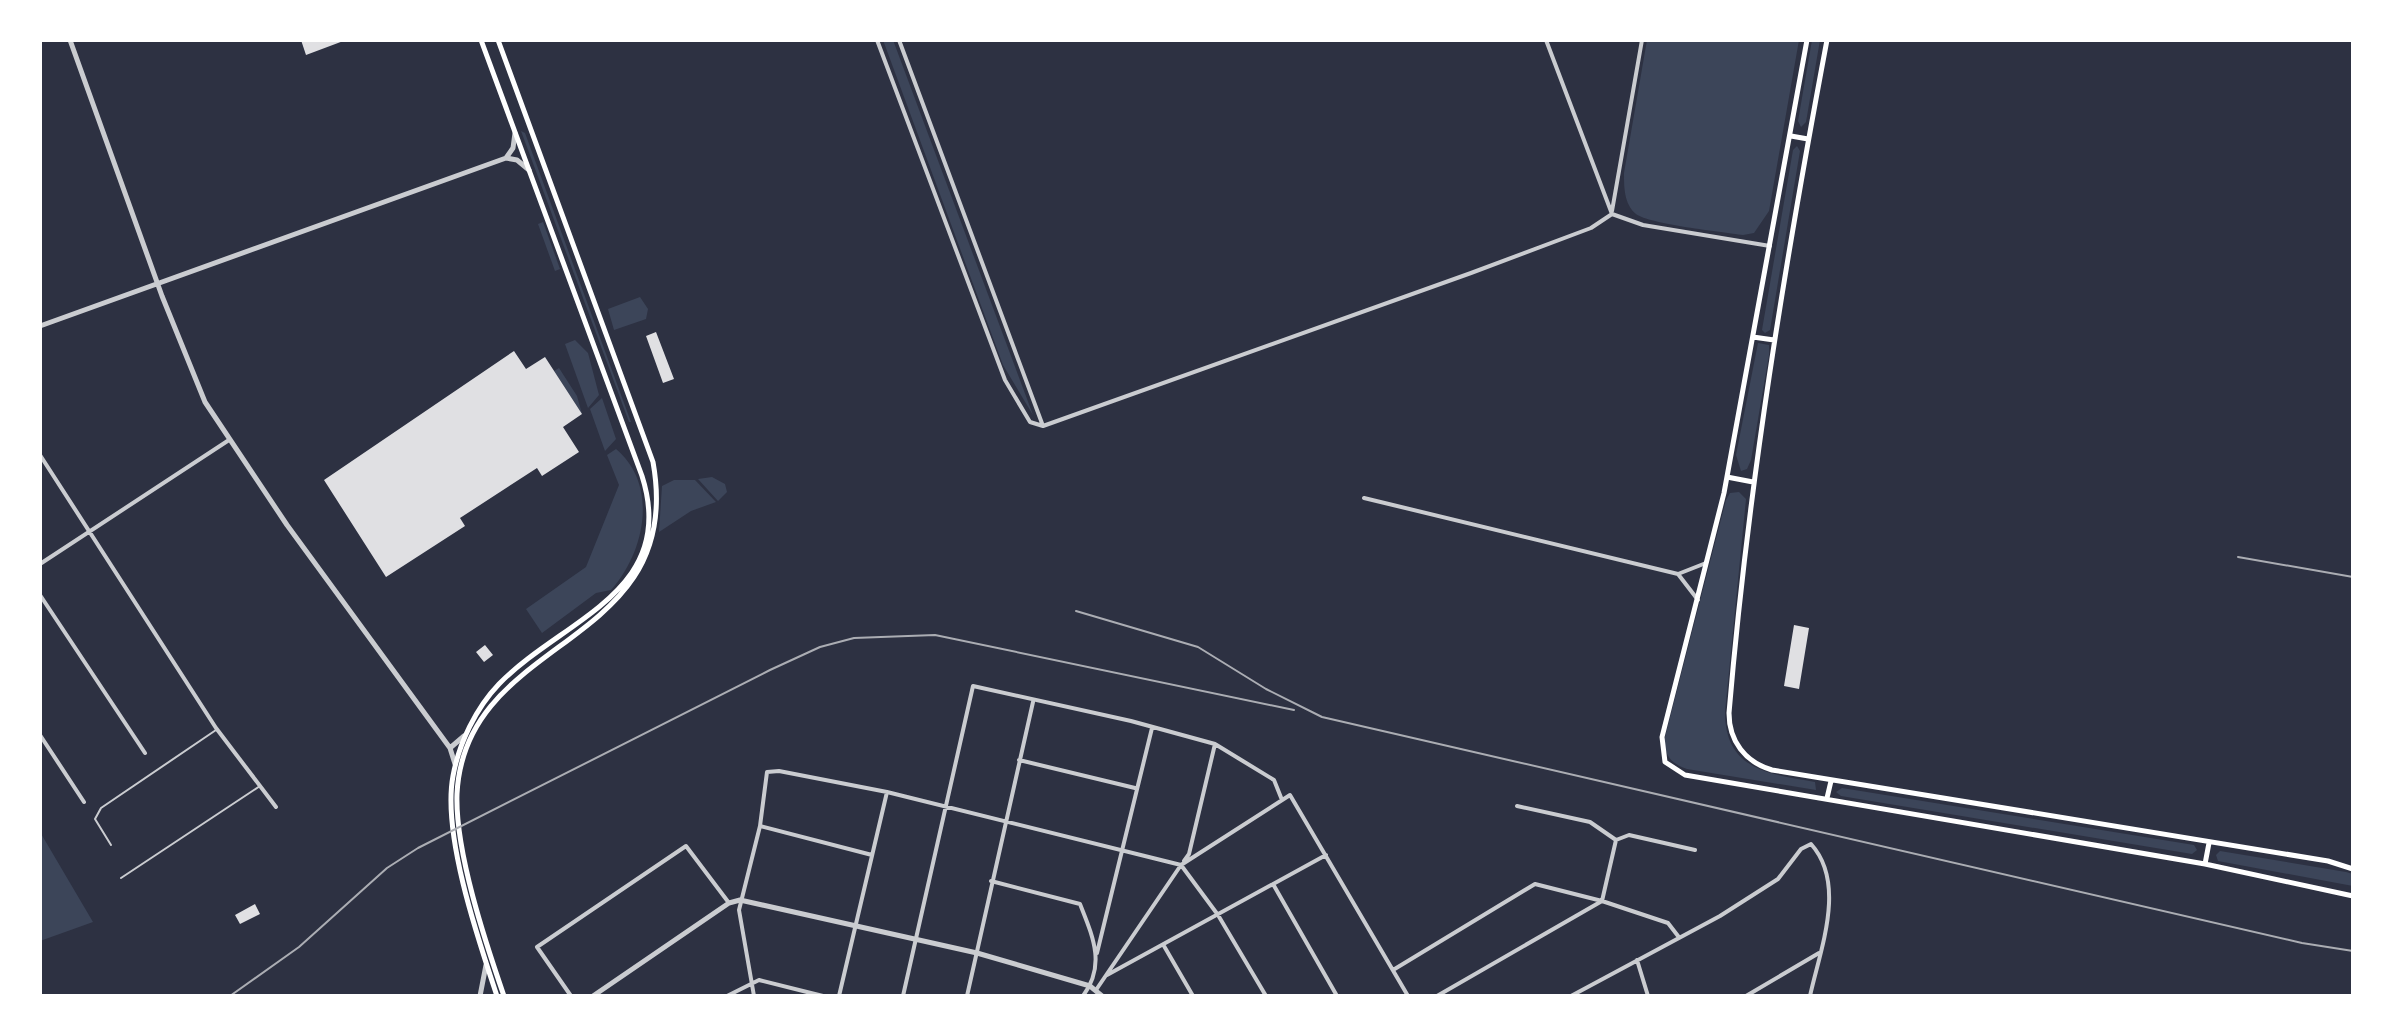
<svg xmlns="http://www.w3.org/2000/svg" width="2393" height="1036" font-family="Manrope,sans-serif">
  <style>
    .green { fill: #3c4559 }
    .building { fill: #e0e0e3 }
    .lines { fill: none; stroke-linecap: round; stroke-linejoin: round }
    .service { stroke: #caccd0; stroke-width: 2 }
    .minor { stroke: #caccd0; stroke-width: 4 }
    .tertiary { stroke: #caccd0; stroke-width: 5 }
    .secondary { stroke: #fff; stroke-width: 5 }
    .rail { stroke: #abadb3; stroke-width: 2 }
  </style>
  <rect width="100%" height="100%" fill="#2d3142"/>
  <path class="green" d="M 883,40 L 893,40 L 1033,415 L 1003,365 Z
    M 1647,40 L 1799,40 L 1769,211 L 1754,233 L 1743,235 C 1722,232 1649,224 1636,214 C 1624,204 1624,187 1624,173 Z
    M 1812,40 L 1820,40 L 1806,122 L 1801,127 L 1798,121 Z
    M 521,131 L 525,133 L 631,422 L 629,422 Z
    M 1797,146 L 1800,151 L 1770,330 L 1765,333 L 1762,330 L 1793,150 Z
    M 543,222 L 560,269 L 555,271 L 538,224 Z
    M 640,297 L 648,309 L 646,319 L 614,330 L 608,309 Z
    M 575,340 L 588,353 L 599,395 L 588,408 L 565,344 Z
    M 1758,343 L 1769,345 L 1769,355 L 1751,460 L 1747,469 L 1741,471 L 1736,455 Z
    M 559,368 L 577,396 L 582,414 L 554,371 Z
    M 602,398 L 616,439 L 605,451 L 590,409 Z
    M 616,449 C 659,485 645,552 611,590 L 596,593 L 542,633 L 526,609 L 586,567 L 619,485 L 607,455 Z
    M 712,477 L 725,484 L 727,492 L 718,501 L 698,479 Z
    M 674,480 L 695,480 L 716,502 L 691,511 L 659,532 L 662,486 Z
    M 1739,492 L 1746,499 L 1725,712 C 1725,770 1769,774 1815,782 L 1816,790 L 1687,769 C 1671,764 1663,754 1665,737 L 1726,500 L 1730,493 Z
    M 1842,788 L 2194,845 L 2197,850 L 2192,854 L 1841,796 L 1836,792 Z
    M 40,832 L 93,922 L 40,941 Z
    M 2220,851 L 2346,872 L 2353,874 L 2353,886 L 2218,861 L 2216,855 Z"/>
  <path class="building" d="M 301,40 L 346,40 L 306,55 Z
    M 656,332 L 674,379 L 663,383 L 646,336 Z
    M 514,351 L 526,369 L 545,357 L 582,414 L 563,427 L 579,452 L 542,476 L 537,468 L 460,518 L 465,526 L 386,577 L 324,480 Z
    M 1794,625 L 1809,628 L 1799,689 L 1784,686 Z
    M 485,645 L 493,655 L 484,662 L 476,652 Z
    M 255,904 L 260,914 L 240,924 L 235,915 Z"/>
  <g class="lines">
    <path class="service" d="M 111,845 L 95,819 L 101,808 L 216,730
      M 121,878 L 260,786"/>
    <path class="minor" d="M 877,40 L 1005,380 L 1030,422 L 1043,426
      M 899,40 L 1043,426
      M 1546,40 L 1612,214
      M 1612,211 L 1642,40
      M 1612,214 L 1643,225 L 1770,246
      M 1043,426 L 1471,273 L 1591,228 L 1612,214
      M 40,455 L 216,728 L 276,807
      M 1364,498 L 1678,574 L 1706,563
      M 40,564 L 229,440
      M 1678,574 L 1698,600
      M 40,595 L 145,753
      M 40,735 L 84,802
      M 1019,760 L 1135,788
      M 1517,806 L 1590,822 L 1616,840 L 1629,835 L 1695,850
      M 760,826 L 872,855
      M 1184,861 L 1189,854 L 1215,744
      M 991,881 L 1080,904 C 1093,937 1106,965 1083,996
      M 1273,884 L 1337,996
      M 1164,946 L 1193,996
      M 1097,953 L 1152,728
      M 1637,960 L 1648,996
      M 1393,970 L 1535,884 L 1602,901 L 1668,923 L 1678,936
      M 1107,975 L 1326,855
      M 1096,990 L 1181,865 L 1290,795 L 1408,996
      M 571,996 L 537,947 L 686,846 L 729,903
      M 727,996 L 759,980 L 823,996
      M 754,996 L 739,910 L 760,826 L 767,772 L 779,771 L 887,792 L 1181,865 L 1218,915 L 1266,996
      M 839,996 L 887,792
      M 903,996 L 973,686 L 1131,721 L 1215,744 L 1274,780 L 1282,800
      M 967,996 L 1033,702
      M 1437,996 L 1602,901 L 1616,840
      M 1571,996 L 1720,916 L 1778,879 L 1801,849 L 1811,844 C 1847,884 1820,950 1810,996
      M 1746,996 L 1819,953"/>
    <path class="tertiary" d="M 70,40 L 162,296 L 205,402 L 287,525 L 450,748 L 455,764
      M 506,158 L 517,160 L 529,170
      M 40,326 L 506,158 L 513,148 L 515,133
      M 450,748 L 464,736
      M 480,996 L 486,965
      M 593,996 L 729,903 L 740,900 L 977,953 L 1090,986 L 1102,996"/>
    <path class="secondary" d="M 481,40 L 642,476 C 679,592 562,619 499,684 C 476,708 459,743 453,776 C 442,834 478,939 497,996
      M 498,40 L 653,462 C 687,651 465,632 457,794 C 455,851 485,941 504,996
      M 1807,40 L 1724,493 L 1662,737 L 1665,762 L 1685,775 L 2205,864 L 2353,896
      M 1827,40 C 1785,263 1748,487 1729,713 C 1729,741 1745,762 1772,770 L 2328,861 L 2353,869
      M 1791,136 L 1808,139
      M 1753,337 L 1774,340
      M 1727,477 L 1753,482
      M 1827,798 L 1831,781
      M 2205,864 L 2209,843"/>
    <path class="rail" d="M 2238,557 L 2353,577
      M 1076,611 L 1198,647 L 1266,689 L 1322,717 L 2302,943 L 2353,951
      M 230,996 L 299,947 L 387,868 L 418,848 L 770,670 L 820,647 L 854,638 L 935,635 L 1294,710"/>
  </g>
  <rect width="2393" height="1036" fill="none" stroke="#ffffff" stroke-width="84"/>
</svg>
